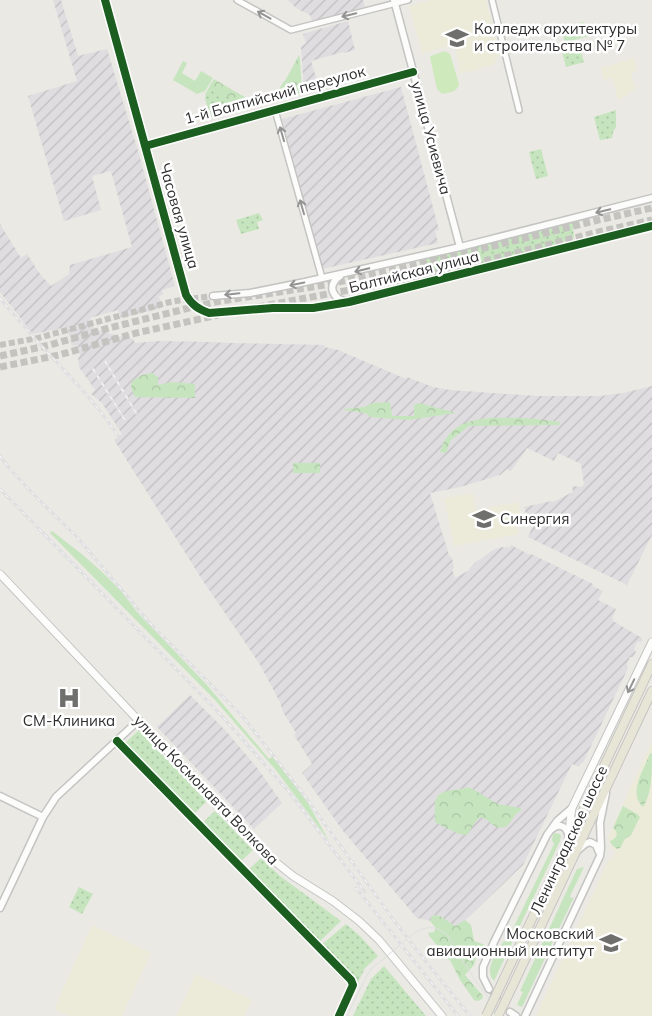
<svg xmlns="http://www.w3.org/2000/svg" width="652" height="1016" font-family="Mulish,sans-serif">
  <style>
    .industrial { fill: url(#industrial-furrows) }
    .education { fill: #ecead9 }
    .grass { fill: #c6e5be }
    .forest { fill: url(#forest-crowns) }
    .park { fill: url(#park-dots) }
    .pitch { fill: #cee9bc }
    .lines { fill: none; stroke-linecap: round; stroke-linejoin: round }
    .tertiary-tunnel { stroke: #c4c3bf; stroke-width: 6; stroke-dasharray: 6 3; stroke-linecap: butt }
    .secondary-tunnel { stroke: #c4c3bf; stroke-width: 7; stroke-dasharray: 7 3.5; stroke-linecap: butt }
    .minor-casing { stroke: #c4c4c3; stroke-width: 8 }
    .tertiary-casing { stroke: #c4c4c3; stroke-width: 9 }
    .secondary-casing { stroke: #c4c4c3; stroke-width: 9 }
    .primary-casing { stroke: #c6c5c3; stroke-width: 10 }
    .minor { stroke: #fcfcfb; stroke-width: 5 }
    .tertiary { stroke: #fcfcfb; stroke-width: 6 }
    .secondary { stroke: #fcfcfb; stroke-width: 7 }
    .primary { stroke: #e7e6d6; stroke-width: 8 }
    .tram { stroke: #dfdfe0; stroke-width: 1 }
    .rail-casing { stroke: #dfdfe0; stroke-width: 3 }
    .rail { stroke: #fff; stroke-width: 1; stroke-dasharray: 4; stroke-linecap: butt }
    .primary-bridge-casing { stroke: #c6c5c3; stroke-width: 10; stroke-linecap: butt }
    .primary-bridge { stroke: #e7e6d6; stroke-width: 8 }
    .cycleway-casing { stroke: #fff; stroke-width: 11 }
    .cycleway { stroke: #1b5e20; stroke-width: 8 }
    .oneway { stroke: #949494 }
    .labels { text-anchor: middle; stroke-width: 5; stroke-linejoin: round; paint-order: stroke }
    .poi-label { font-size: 15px; fill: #2d2d2d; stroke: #fff; text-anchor: start }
    .street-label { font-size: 15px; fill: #2d2d2d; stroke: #fff }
  </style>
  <defs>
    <pattern id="industrial-furrows" width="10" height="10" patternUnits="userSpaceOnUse" patternTransform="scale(1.25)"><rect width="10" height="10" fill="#dfdddf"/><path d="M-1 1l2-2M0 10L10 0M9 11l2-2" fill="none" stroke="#c0bec0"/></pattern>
    <pattern id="forest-crowns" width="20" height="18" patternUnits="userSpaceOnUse" patternTransform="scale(1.25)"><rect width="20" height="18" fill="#c6e5be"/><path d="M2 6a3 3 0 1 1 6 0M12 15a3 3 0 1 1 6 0" fill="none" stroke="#aac5a4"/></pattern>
    <pattern id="park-dots" width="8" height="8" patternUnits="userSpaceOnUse" patternTransform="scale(1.25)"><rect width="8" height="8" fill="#c6e5be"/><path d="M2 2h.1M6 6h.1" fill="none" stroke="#aac5a4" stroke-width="1.8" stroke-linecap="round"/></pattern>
  </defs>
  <rect width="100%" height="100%" fill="#eae9e4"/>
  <path class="industrial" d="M 53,0 L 61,0 L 78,56 L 107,49 L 138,151 L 175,286 L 162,290 L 163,295 L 159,296 L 162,308 L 121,318 L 118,310 L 90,318 L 91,326 L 99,330 L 122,337 L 133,339 L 135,343 L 158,341 L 208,342 L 229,343 L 324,345 L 324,347 L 338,350 L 406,379 L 407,377 L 433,387 L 450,390 L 537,396 L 600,396 L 623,393 L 652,386 L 652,535 L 627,585 L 528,537 L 533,526 L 530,516 L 527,517 L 524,507 L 552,501 L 553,502 L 573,492 L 572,486 L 581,487 L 584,484 L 581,464 L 558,453 L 554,461 L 527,448 L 511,471 L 507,469 L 500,475 L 460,487 L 430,493 L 449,555 L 452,558 L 454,568 L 452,569 L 455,578 L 468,571 L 475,563 L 493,550 L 502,547 L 505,548 L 506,546 L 509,548 L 511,545 L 530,555 L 531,554 L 593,584 L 593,586 L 603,591 L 598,600 L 616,609 L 612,618 L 614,619 L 613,621 L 642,638 L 641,642 L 637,642 L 634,649 L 636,652 L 633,657 L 630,657 L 627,664 L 628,668 L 583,763 L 581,763 L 579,767 L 572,764 L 523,865 L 454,931 L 446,924 L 417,918 L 343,831 L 302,773 L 312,764 L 294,735 L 296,733 L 283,712 L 280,702 L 259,663 L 203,581 L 114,440 L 122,434 L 102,403 L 91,394 L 95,390 L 79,367 L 78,358 L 80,356 L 78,345 L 72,346 L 67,327 L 33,334 L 0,292 L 0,224 L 21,258 L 27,254 L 40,274 L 51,286 L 69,274 L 70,265 L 132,247 L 111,171 L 92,176 L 101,210 L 64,221 L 28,96 L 77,81 Z
    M 288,0 L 363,0 L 365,7 L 312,21 L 310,15 L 296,8 Z
    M 348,21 L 355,50 L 344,53 L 343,52 L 311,61 L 319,87 L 304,91 L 301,47 L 306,43 L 303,34 Z
    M 401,87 L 439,230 L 435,231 L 438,243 L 322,269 L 282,119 Z
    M 190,695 L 226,731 L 258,769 L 282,803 L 254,829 L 157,727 Z"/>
  <path class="education" d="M 431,0 L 486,0 L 500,56 L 495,58 L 496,64 L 456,75 L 460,69 L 454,45 L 422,53 L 409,6 Z
    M 634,58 L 637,71 L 631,73 L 635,88 L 625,97 L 618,100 L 612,78 L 604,80 L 601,68 Z
    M 473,493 L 476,510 L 518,502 L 521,516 L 517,525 L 518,534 L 454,546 L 444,498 Z
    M 652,741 L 652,1016 L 537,1016 L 536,1015 L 609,859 L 612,860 L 614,855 L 615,852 L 611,848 L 608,837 Z
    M 92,925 L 151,953 L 122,1016 L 70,1016 L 54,1009 Z
    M 196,974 L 252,1000 L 244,1016 L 176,1016 Z"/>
  <path class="grass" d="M 584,22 L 588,36 L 565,43 L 561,28 Z
    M 183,61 L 187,63 L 182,73 L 195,81 L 201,71 L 213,78 L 205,91 L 197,94 L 173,80 Z
    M 52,531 L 83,555 L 101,571 L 121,591 L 137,612 L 207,685 L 269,759 L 273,756 L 308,803 L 329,841 L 275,769 L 215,700 L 50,533 Z
    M 554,833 L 560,834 L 561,836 L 560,841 L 494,981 C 483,969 497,954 503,942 L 507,941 L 554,844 C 551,840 552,838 554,833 Z
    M 584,867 L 570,896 L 571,898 L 574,897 L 522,1007 L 517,1005 L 523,992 L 520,991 L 577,869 Z"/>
  <path class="forest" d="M 299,55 L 300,59 L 302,91 L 299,94 L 277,98 L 276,95 L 278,90 L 286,79 Z
    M 214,79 L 253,102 L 252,106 L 212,117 C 204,96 202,98 214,79 Z
    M 152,373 L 158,377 L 158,385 L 172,382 L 195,384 L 195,398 L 135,397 L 131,388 L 132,381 L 142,375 Z
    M 390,402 L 392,416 L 414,416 L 414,405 L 419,403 L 456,413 L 409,420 L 395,419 L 371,417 L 365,413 L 344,410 L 344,409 L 364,407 L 373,403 Z
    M 489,418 C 513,417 536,418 560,422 L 559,425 L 469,426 L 451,440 L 446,453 L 440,452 C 447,427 466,420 489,418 Z
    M 293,463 L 320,463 L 320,471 L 319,473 L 293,473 Z
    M 650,753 L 652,754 C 652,771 652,794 643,807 C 627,792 645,769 650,753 Z
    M 468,787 C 478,791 487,798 496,803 C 503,806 513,806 520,808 L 522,810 C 519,811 518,812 516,814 C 510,821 509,830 497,827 C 491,825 487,818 480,817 C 474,822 472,829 467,835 L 459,834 L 436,823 L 435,820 C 435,815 435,809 435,804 C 436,787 456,792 468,787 Z
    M 623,806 L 637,814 L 640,817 L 631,835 L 624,840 L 621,847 L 617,849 L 612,845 L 610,841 L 614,839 L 617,835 L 616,831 L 613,828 Z
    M 433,915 L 440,916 L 455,926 L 465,920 L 471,925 L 474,941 L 485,945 L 487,950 L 484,957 L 476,958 L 474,965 L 465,975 L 483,996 L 482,999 L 478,1001 L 474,1000 L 460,980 L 451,962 L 430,937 L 428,933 L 434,932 L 436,928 L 430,921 Z"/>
  <path class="park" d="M 580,48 L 584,62 L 566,67 L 562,52 Z
    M 210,87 L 232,99 L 233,105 L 222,109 L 209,110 C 205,100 203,97 210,87 Z
    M 616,110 L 616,127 L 613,132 L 612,138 L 600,140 L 594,117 Z
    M 541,149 L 548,176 L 536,179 L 529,152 Z
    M 259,213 L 263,220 L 257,222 L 259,229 L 241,234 L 236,220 Z
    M 578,220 L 573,228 L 574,238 L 522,257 L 481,268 L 423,280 L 419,261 Z
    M 139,730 L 207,801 L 192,816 L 123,745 Z
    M 215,811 L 253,850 L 238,864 L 201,824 Z
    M 261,858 L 280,876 L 341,921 L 318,943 L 247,871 Z
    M 79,887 L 93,894 L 82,914 L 69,907 Z
    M 346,924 L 360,936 L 378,956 L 365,968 L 357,984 L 320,946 Z
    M 384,966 L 426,1016 L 353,1016 L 371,979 Z"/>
  <path class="pitch" d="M 445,51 L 450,54 L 459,84 C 457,93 449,92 442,94 L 437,89 L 430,57 L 433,55 Z"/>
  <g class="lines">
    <path class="tertiary-tunnel" d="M 0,345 L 38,338 L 170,302 L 188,299 L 213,296
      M 489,989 L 510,1012"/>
    <path class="secondary-tunnel" d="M 258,307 L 419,277 L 465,266 L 594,233 L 652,220
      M 0,356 L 50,345 L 109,328 L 185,309 L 215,302 L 325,285 L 416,265 L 594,221 L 652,208
      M 0,367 L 59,355 L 136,333 L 218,315"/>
    <defs>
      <path id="minor" d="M 237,0 L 291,30 L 408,0
        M 492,0 L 519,110
        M 275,110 L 322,278
        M 145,146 L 413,72
        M 117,741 L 351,980 L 353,985 L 339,1016"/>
      <path id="tertiary" d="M 105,0 L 186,295 C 192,305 198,309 209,313 L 273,308 L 313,308 L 349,302 L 652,226
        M 394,0 L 460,247
        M 340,276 C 326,286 333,299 347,302
        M 213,296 L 250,293 L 305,282 L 460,247 L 652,198
        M 0,796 L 43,817
        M 552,829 C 559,823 566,826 568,834
        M 577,851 L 585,844 L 590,842 L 596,845 L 599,852
        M 0,908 L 43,817 L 56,797 L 139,720
        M 489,989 L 483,977 L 483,967 L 494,942 L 547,835 L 557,821 L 572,808
        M 510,1012 L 516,1016
        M 525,1016 L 600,856 L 601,848 L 600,823 L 606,793"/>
      <path id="secondary" d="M 0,574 L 263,852 L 293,876 L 333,901 L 359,921 L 379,940 L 442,1016
        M 568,840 L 571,814 L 572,808 L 652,642"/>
      <path id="primary" d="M 497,993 L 652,664
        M 505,1002 L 652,691"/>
    </defs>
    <use href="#minor" class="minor-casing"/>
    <use href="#tertiary" class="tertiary-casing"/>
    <use href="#secondary" class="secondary-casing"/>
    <use href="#primary" class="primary-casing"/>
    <use href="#minor" class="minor"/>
    <use href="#tertiary" class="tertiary"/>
    <use href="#secondary" class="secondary"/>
    <use href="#primary" class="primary"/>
    <path class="tram" d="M 347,1016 L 365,979 L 371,969 L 417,931 C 428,926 438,926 447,935 L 477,983 L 504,1016"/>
    <defs>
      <path id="rail" d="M 0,298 C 37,346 85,386 119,437
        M 105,361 L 136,413
        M 93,369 L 125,420
        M 0,456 L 9,468 L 39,500 L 77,537 L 149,622 L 244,718 L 310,803 L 395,922 L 423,958 L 470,1016
        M 0,489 L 221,715 L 289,792 L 365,892
        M 356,888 L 458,1016"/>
    </defs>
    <use href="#rail" class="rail-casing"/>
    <use href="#rail" class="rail"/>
    <defs>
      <path id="primary-bridge" d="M 486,1016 L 497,993
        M 498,1016 L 505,1002"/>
    </defs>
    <use href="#primary-bridge" class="primary-bridge-casing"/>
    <use href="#primary-bridge" class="primary-bridge"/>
    <defs>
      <path id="cycleway" d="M 105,0 L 186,295 C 192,305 198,309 209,313 L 273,308 L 313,308 L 349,302 L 652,226
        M 145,146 L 413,72
        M 117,741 L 351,980 L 353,985 L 339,1016"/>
    </defs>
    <use href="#cycleway" class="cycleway-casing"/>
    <use href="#cycleway" class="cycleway"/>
  </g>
  <defs><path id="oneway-shaft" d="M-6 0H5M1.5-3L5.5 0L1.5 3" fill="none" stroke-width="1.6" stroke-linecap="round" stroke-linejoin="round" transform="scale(1.25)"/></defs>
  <g class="oneway">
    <use href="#oneway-shaft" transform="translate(264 15) rotate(-151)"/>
    <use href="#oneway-shaft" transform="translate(349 15) rotate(166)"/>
    <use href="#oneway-shaft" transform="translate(282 134) rotate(-106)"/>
    <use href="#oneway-shaft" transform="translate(302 207) rotate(-106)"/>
    <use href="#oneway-shaft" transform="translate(603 211) rotate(167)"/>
    <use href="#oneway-shaft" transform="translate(362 270) rotate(167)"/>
    <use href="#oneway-shaft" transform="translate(297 284) rotate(168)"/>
    <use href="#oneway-shaft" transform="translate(232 294) rotate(174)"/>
    <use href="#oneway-shaft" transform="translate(631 686) rotate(116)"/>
  </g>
  <defs>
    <symbol id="university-bare" viewBox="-9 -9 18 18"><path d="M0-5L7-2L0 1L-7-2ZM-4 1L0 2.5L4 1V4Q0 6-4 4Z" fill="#6f6f6d" stroke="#fff" stroke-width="2.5" paint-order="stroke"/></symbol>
    <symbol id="hospital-bare" viewBox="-9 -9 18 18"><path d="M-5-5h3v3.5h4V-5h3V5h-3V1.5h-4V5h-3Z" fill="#6f6f6d" stroke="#fff" stroke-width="2.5" paint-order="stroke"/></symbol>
  </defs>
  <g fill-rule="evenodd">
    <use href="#university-bare" x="441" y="22" width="32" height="32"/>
    <use href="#university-bare" x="468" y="503" width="32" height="32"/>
    <use href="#hospital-bare" x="53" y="682" width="32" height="32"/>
    <use href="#university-bare" x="595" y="927" width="32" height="32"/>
  </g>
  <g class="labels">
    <g class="poi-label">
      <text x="474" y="34">Колледж архитектуры<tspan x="474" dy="17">и строительства № 7</tspan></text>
      <text x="500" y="524">Синергия</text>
      <text x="69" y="726" text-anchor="middle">СМ-Клиника</text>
      <text x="594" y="939" text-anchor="end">Московский<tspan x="594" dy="17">авиационный институт</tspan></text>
    </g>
    <g class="street-label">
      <text transform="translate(275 95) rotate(-15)" y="5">1-й Балтийский переулок</text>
      <text transform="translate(431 138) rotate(75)" y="5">улица Усиевича</text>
      <text transform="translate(179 216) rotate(74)" y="5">Часовая улица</text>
      <text transform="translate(414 272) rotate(-14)" y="5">Балтийская улица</text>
      <text transform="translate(206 790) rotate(46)" y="5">улица Космонавта Волкова</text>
      <text transform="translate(569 840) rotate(-65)" y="5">Ленинградское шоссе</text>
    </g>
  </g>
</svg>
